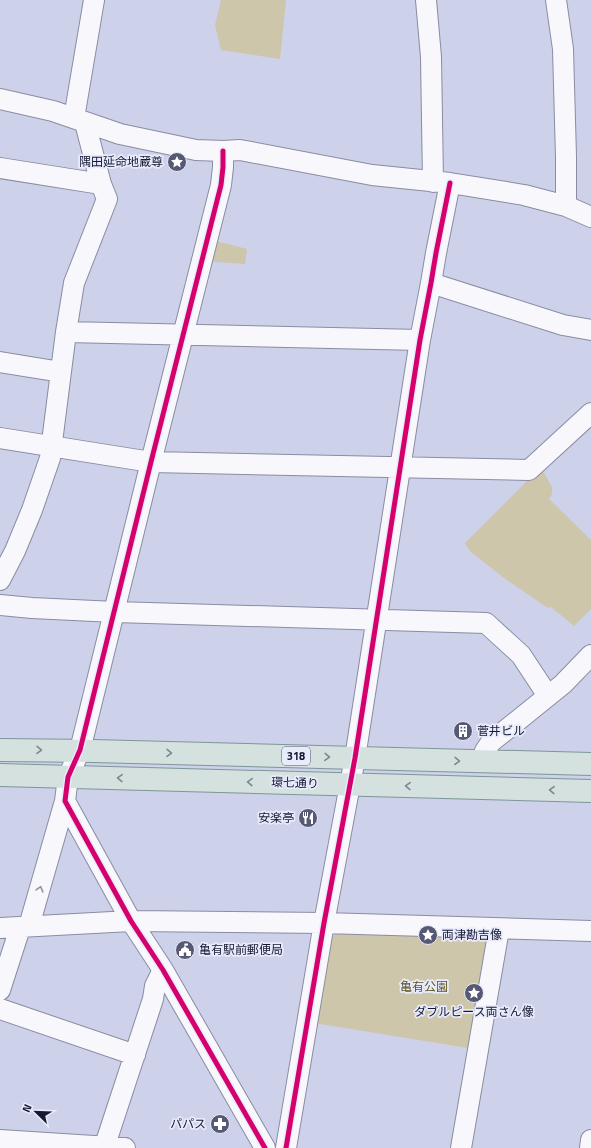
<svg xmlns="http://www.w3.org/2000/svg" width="591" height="1148" font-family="'Titillium Web','Noto Sans JP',sans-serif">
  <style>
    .green { fill: #cdc6aa }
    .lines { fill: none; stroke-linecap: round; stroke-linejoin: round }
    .minor-casing { stroke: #898ca3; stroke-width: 22 }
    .primary-casing { stroke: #7e9699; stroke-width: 24 }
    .minor { stroke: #f8f8fc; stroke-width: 20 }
    .primary { stroke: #d4e1df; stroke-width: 22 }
    .cycleway-casing { stroke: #e8ebfb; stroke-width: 8 }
    .cycleway { stroke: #d6006c; stroke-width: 5 }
    .oneway { stroke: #7e8792 }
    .oneway2 { stroke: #9294a2 }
    .labels { text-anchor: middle; stroke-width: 3.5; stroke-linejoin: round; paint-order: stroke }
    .shield { fill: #e8ebfb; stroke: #555870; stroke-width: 1 }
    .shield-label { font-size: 11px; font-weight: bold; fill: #161934 }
    .poi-label { font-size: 12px; fill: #161934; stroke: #e8ebfb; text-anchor: end }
    .street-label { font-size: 12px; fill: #161934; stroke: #e8ebfb }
    .park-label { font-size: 12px; fill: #5f5423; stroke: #e8ebfb }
  </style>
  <rect width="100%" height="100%" fill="#cdd1e9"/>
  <path class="green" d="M 221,0 L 286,0 L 280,59 L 221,50 L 215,25 Z
    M 208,239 L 247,249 L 245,264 L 204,261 Z
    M 538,470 L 544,473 L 552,487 L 552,494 L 549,499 L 591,540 L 591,609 L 574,626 L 551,607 L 548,608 L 504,578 L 471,552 L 465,543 Z
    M 339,931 L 490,938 L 468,1048 L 314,1023 L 329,940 Z"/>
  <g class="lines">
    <defs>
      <path id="minor" d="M 426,0 L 431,57 L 433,182
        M 556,0 L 563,49 L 566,157 L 566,206
        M 0,99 L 53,111 L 120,134 L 196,150 L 223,151 L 240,150 L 372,175 L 450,183 L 524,195 L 566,206 L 591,217
        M 74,118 L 94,0
        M 223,151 L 223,167 L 221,185 L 151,462 L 80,750 L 68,777 L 65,801 L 131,921 L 163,970 L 265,1148
        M 0,168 L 101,184
        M 431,283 L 563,325 L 591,330
        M 66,332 L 420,340
        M 0,362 L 61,372
        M 0,438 L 151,462 L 529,470 L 591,413
        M 0,580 L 15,551 L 32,510 L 50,458 L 66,332 L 74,283 L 107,199 L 101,184 L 85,123
        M 0,605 L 32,608 L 115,612 L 486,623 L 521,655 L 548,696
        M 481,762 L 485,751 L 491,742 L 563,684 L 591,655
        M 29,926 L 65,801
        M 0,928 L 131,921 L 324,923 L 591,931
        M 0,990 L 20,928
        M 0,1009 L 135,1055
        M 0,1140 L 125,1148
        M 104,1148 L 153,999 L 155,986 L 163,970
        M 286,1148 L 324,923 L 355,758 L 420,340 L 431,283 L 436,253 L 450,183
        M 461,1148 L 499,929
        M 590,1148 L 591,1140"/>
      <path id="primary" d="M 0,750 L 93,751 L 591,764
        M 0,775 L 591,791"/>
    </defs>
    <use href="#minor" class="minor-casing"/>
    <use href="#primary" class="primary-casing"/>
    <use href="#minor" class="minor"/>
    <use href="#primary" class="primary"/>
    <defs>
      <path id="cycleway" d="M 223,151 L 223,167 L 221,185 L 151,462 L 80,750 L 68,777 L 65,801 L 131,921 L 163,970 L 265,1148
        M 286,1148 L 324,923 L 355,758 L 420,340 L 431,283 L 436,253 L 450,183"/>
    </defs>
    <use href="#cycleway" class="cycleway-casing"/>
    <use href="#cycleway" class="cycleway"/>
  </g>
  <defs><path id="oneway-chevron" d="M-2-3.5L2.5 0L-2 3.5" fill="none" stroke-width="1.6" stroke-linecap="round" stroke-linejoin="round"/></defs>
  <g class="oneway">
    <use href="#oneway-chevron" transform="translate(39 750) rotate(1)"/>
    <use href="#oneway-chevron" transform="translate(169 753) rotate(2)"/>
    <use href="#oneway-chevron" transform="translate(327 757) rotate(2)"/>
    <use href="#oneway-chevron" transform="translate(457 761) rotate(2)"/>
    <use href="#oneway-chevron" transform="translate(120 778) rotate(-178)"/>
    <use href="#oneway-chevron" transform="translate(250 782) rotate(-178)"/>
    <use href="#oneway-chevron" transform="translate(408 786) rotate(-179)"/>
    <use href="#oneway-chevron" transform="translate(552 790) rotate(-178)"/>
  </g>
  <use class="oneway2" href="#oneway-chevron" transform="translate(40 889) rotate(-74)"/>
  <defs>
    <symbol id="sight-disc" viewBox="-11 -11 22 22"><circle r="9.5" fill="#565973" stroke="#e8ebfb"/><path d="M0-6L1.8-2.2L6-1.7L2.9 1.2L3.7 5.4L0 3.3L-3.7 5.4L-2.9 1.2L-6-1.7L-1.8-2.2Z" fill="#fff"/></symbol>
    <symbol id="building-disc" viewBox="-11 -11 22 22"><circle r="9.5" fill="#565973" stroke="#e8ebfb"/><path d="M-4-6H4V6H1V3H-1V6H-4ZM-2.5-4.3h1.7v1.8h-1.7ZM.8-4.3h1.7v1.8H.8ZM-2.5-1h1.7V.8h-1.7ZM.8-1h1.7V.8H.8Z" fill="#fff"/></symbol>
    <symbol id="restaurant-disc" viewBox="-11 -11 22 22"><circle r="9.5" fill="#565973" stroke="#e8ebfb"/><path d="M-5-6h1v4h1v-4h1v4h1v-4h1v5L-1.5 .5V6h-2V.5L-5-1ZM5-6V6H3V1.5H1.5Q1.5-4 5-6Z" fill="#fff"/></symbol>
    <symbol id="civic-disc" viewBox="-11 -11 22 22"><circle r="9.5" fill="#565973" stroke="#e8ebfb"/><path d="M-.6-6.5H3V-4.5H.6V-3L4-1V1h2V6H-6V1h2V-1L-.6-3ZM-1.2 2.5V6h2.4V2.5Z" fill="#fff"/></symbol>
    <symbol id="pharmacy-disc" viewBox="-11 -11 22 22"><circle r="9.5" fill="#565973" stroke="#e8ebfb"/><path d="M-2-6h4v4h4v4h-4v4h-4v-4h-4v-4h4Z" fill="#fff"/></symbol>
  </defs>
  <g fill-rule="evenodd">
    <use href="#sight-disc" x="166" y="151" width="22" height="22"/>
    <use href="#building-disc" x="452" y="720" width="22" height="22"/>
    <use href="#restaurant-disc" x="297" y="807" width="22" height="22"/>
    <use href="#sight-disc" x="417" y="924" width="22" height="22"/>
    <use href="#civic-disc" x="174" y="939" width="22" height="22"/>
    <use href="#sight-disc" x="463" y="982" width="22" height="22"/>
    <use href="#pharmacy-disc" x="209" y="1113" width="22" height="22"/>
  </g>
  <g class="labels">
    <rect class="shield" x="282" y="747" width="28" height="18" rx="3"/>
    <g class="shield-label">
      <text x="296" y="760">318</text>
    </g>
    <g class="poi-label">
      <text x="163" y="166">隅田延命地蔵尊</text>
      <text x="477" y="735" text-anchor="start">菅井ビル</text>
      <text x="294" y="822">安楽亭</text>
      <text x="442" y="939" text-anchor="start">両津勘吉像</text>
      <text x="199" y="954" text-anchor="start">亀有駅前郵便局</text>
      <text x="474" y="1016" text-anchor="middle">ダブルピース両さん像</text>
      <text x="206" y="1128">パパス</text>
    </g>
    <g class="street-label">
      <text transform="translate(295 783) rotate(2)" y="4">環七通り</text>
    </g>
    <g class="park-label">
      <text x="424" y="991">亀有公園</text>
    </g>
  </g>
  <g transform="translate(36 1112) rotate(293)" stroke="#e8ebfb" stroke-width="3" paint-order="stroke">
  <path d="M0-3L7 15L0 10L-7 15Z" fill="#161934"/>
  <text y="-6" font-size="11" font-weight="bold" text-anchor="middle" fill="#161934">N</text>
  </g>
</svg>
